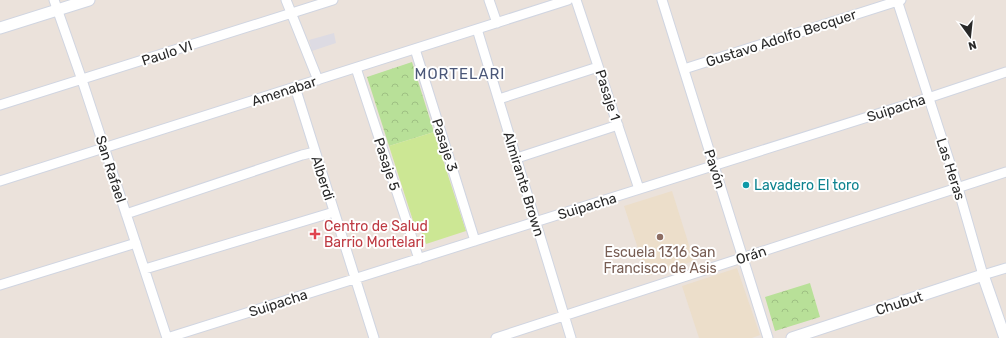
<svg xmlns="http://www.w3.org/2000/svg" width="1006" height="338" font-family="Rubik,sans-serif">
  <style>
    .industrial { fill: #dddbe3 }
    .education { fill: #ecdeca }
    .park { fill: url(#park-crowns) }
    .pitch { fill: #cce794 }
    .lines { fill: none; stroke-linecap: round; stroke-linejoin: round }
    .minor-casing { stroke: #d0d5e1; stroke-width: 11 }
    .tertiary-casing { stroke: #d0d5e1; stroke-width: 13 }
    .minor { stroke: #fff; stroke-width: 9 }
    .tertiary { stroke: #fff; stroke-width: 11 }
    .culture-dot { fill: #0f9aa8; stroke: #fff; stroke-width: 1.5 }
    .health-dot { fill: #e0444e; stroke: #fff; stroke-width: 1.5 }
    .education-dot { fill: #8d6e63; stroke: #fff; stroke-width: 1.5 }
    .labels { text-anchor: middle; stroke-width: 4; stroke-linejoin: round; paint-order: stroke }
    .street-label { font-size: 14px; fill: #292929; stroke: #fff }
    .culture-label { font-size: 14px; fill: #0d838f; stroke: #fff; text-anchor: start }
    .health-label { font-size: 14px; fill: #be3a42; stroke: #fff; text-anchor: start }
    .education-label { font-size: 14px; fill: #785e54; stroke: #fff }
    .neighbourhood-label { font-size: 15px; letter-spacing: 1px; fill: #4b5778; stroke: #fff }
  </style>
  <defs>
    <pattern id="park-crowns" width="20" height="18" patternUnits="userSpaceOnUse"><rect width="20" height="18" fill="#b8e098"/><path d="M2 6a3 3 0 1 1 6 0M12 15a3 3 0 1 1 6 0" fill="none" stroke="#9ec083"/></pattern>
  </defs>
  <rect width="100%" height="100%" fill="#ebe2db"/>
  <path class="industrial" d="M 334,33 L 336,43 L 312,51 L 309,40 Z"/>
  <path class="education" d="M 672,191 L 694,261 L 647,276 L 624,206 Z
    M 737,268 L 760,335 L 752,338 L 699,338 L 682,286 Z"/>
  <path class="park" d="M 412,62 L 434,132 L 389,146 L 367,77 Z
    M 810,283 L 820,317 L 775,331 L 765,297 Z"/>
  <path class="pitch" d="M 434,132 L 466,231 L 426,244 L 421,231 L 417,233 L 389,146 Z"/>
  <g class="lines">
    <defs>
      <path id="minor" d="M 54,0 L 82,80 L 167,338 L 928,98 L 1006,72
        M 286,0 L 318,80
        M 489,0 L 497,23
        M 576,0 L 639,189
        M 662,0 L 768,338
        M 897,0 L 958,188 L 983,275 L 1006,268
        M 477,29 L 571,338
        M 415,49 L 475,241
        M 356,68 L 419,259
        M 684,69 L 901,0
        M 295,87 L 374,338
        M 499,99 L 598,67
        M 0,105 L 333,0
        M 517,158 L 618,125
        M 0,181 L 568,0
        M 126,214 L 302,155 L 315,152
        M 145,269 L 334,212
        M 0,285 L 136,243
        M 496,338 L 1006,172"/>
      <path id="tertiary" d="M 0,28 L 89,0
        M 792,338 L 983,275 L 1005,338"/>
    </defs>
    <use href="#minor" class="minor-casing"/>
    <use href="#tertiary" class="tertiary-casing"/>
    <use href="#minor" class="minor"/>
    <use href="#tertiary" class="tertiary"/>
  </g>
  <circle class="culture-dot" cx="746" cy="185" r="4"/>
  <path class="health-dot" d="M313 228h4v4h4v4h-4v4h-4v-4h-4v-4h4z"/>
  <circle class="education-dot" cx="660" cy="237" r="4"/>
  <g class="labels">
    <g class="street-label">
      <text transform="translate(781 38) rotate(-18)" y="5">Gustavo Adolfo Becquer</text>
      <text transform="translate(167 53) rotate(-18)" y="5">Paulo VI</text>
      <text transform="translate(284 91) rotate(-18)" y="5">Amenabar</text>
      <text transform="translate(608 95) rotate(72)" y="5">Pasaje 1</text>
      <text transform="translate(896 108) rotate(-18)" y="5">Suipacha</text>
      <text transform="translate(445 145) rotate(72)" y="5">Pasaje 3</text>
      <text transform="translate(387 164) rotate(72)" y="5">Pasaje 5</text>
      <text transform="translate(111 169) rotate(72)" y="5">San Rafael</text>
      <text transform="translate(715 169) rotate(72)" y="5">Pavón</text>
      <text transform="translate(951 169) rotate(72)" y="5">Las Heras</text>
      <text transform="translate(323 178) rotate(72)" y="5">Alberdi</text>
      <text transform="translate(524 184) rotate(73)" y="5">Almirante Brown</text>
      <text transform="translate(587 206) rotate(-17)" y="5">Suipacha</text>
      <text transform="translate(751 255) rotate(-18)" y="5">Orán</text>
      <text transform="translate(278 303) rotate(-18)" y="5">Suipacha</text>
      <text transform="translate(899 303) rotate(-18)" y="5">Chubut</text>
    </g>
    <g class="culture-label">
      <text x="754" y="190">Lavadero El toro</text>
    </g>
    <g class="health-label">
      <text x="324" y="231">Centro de Salud<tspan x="324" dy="16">Barrio Mortelari</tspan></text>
    </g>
    <g class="education-label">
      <text x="660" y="257">Escuela 1316 San<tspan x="660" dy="16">Francisco de Asis</tspan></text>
    </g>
    <g class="neighbourhood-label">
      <text x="460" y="79">MORTELARI</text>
    </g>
  </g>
  <g transform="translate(970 36) rotate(165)" stroke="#ffffff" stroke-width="3" paint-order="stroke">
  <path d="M0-3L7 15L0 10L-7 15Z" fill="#292929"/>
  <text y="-6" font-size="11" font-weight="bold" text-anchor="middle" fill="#292929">N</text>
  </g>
</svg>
